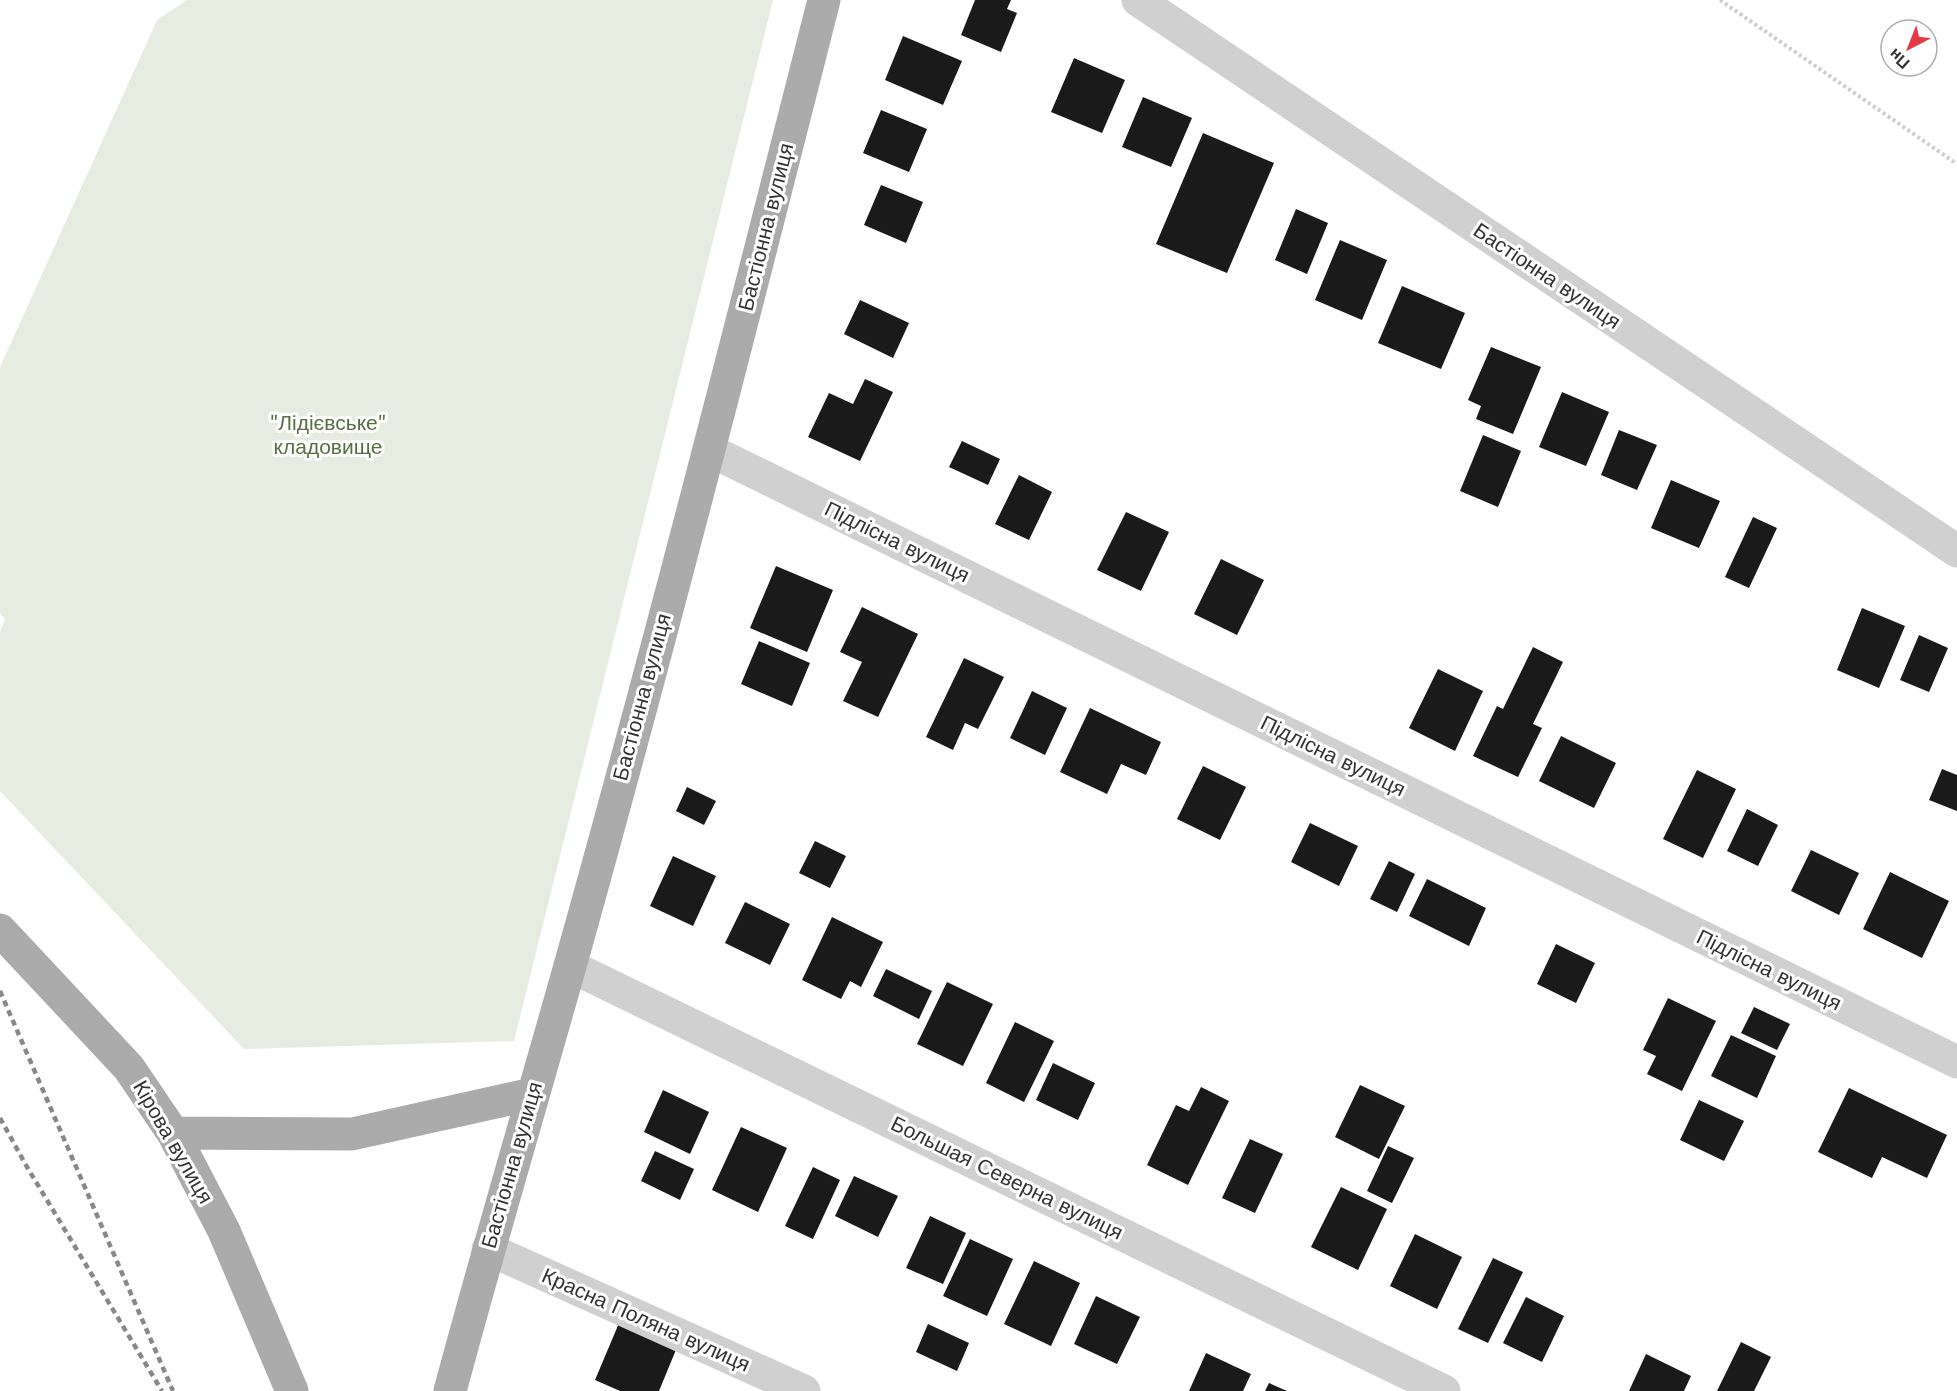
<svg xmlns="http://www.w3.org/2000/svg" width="1957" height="1391" font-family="'Work Sans',sans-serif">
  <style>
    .green { fill: #e6ecdf }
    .building { fill: #1a1a1a }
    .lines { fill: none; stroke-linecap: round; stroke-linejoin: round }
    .path { stroke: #cdcdcd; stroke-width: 4; stroke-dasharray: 3 3; stroke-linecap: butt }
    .minor { stroke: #d0d0d0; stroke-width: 33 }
    .major { stroke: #ababab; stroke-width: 33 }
    .rail { stroke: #888; stroke-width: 4.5; stroke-dasharray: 6 4.5; stroke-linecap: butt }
    .labels { text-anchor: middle; stroke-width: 6; stroke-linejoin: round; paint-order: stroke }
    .street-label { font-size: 21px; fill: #333; stroke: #fff }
    .park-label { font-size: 21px; fill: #56703f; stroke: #fff }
  </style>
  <rect width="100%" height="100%" fill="#fff"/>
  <path class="green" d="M 187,0 L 773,0 L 514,1041 L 244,1049 L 0,791 L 0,632 L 5,619 L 0,613 L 0,367 L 157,20 Z"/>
  <path class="building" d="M 975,0 L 1011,0 L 1007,9 L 1017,13 L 1001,52 L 961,35 Z
    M 903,36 L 962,61 L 943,105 L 885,80 Z
    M 1074,58 L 1125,80 L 1102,133 L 1051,112 Z
    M 1143,97 L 1192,118 L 1171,167 L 1122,147 Z
    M 881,110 L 927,129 L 909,172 L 863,153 Z
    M 1203,133 L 1274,163 L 1227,273 L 1156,244 Z
    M 881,185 L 923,202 L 906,243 L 864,225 Z
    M 1296,209 L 1328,223 L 1307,274 L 1275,260 Z
    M 1340,240 L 1387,260 L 1362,320 L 1315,300 Z
    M 1402,286 L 1465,313 L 1441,369 L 1378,343 Z
    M 860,300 L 909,323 L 893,358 L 844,334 Z
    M 1491,347 L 1541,367 L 1513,434 L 1476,419 L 1481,406 L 1468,400 Z
    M 865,379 L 893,392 L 860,461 L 808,437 L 829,393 L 853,404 Z
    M 1562,392 L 1609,412 L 1586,466 L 1539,447 Z
    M 1619,430 L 1657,445 L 1637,490 L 1601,475 Z
    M 1483,435 L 1521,451 L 1498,507 L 1460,491 Z
    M 962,441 L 1000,459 L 988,485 L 949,467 Z
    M 1019,475 L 1052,492 L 1029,540 L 995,524 Z
    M 1671,480 L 1720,501 L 1699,548 L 1651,528 Z
    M 1126,512 L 1169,532 L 1141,591 L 1097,570 Z
    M 1753,517 L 1777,528 L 1749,588 L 1725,577 Z
    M 1221,559 L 1264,580 L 1237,635 L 1194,614 Z
    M 776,566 L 833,590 L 807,652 L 750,628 Z
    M 862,607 L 918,634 L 878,717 L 843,701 L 862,662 L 840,652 Z
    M 1862,608 L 1905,626 L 1879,688 L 1837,670 Z
    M 1919,635 L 1948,648 L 1929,692 L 1900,680 Z
    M 759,641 L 810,663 L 792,706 L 741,684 Z
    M 1533,647 L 1563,662 L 1533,724 L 1542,728 L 1518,777 L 1473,756 L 1497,706 L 1503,709 Z
    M 964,658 L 1004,677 L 978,729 L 965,723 L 953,750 L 926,737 Z
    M 1438,669 L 1483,691 L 1455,751 L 1409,728 Z
    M 1032,691 L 1067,708 L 1045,755 L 1010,738 Z
    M 1090,708 L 1161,742 L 1146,775 L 1121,764 L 1107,794 L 1060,772 Z
    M 1561,736 L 1616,763 L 1594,808 L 1539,781 Z
    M 1203,766 L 1246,787 L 1220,840 L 1177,819 Z
    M 1942,769 L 1957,775 L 1957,811 L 1929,800 Z
    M 1697,770 L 1736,789 L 1703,858 L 1663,839 Z
    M 687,787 L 716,801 L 704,825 L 676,811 Z
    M 1747,809 L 1778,825 L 1758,866 L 1727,851 Z
    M 1310,823 L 1358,846 L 1339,886 L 1291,862 Z
    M 815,841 L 846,856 L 830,888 L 799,873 Z
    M 1811,850 L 1859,873 L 1839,915 L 1791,891 Z
    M 673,856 L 716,876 L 693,926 L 650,906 Z
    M 1389,861 L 1415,874 L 1397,912 L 1370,899 Z
    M 1890,872 L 1949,901 L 1922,958 L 1863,929 Z
    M 1427,879 L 1486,908 L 1469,946 L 1409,916 Z
    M 745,902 L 790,924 L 770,965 L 725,943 Z
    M 832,917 L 883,942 L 861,987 L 850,981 L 841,999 L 802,980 Z
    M 1556,944 L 1595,963 L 1576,1003 L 1537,984 Z
    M 886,969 L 932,991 L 919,1019 L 873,996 Z
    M 947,982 L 993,1004 L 963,1066 L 917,1044 Z
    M 1668,998 L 1716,1021 L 1682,1091 L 1647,1074 L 1656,1056 L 1643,1050 Z
    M 1754,1007 L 1790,1024 L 1777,1050 L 1741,1033 Z
    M 1015,1022 L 1054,1041 L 1024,1102 L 986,1083 Z
    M 1731,1035 L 1776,1056 L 1757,1098 L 1711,1076 Z
    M 1053,1063 L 1095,1083 L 1078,1120 L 1036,1100 Z
    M 1360,1085 L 1405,1106 L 1379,1159 L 1335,1137 Z
    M 1201,1087 L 1229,1101 L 1188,1185 L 1147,1165 L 1176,1105 L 1189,1111 Z
    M 1849,1088 L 1947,1135 L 1927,1178 L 1882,1157 L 1872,1178 L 1818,1152 Z
    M 663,1090 L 709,1112 L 690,1154 L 644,1132 Z
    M 1699,1100 L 1744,1121 L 1724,1161 L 1680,1140 Z
    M 741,1127 L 787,1148 L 758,1212 L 712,1190 Z
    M 1250,1139 L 1283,1154 L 1255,1213 L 1222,1198 Z
    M 1388,1146 L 1414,1158 L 1392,1203 L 1367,1191 Z
    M 655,1151 L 694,1169 L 680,1200 L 641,1181 Z
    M 813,1167 L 840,1180 L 813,1239 L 785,1226 Z
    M 854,1176 L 898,1196 L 878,1237 L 835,1216 Z
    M 1341,1187 L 1387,1209 L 1358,1270 L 1311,1247 Z
    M 930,1216 L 966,1233 L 943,1284 L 906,1268 Z
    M 1415,1234 L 1462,1257 L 1437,1309 L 1390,1286 Z
    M 970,1239 L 1013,1259 L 987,1316 L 943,1296 Z
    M 1493,1258 L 1523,1272 L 1488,1343 L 1458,1329 Z
    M 1034,1261 L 1080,1283 L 1051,1346 L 1004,1324 Z
    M 1096,1296 L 1140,1317 L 1117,1364 L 1074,1344 Z
    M 1526,1297 L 1564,1316 L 1542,1362 L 1503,1343 Z
    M 622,1316 L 680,1340 L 659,1391 L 620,1391 L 595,1380 Z
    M 928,1324 L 969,1343 L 957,1371 L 916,1352 Z
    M 1741,1342 L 1771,1357 L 1754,1391 L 1717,1391 Z
    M 1206,1353 L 1251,1374 L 1243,1391 L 1189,1391 Z
    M 1646,1354 L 1691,1376 L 1684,1391 L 1629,1391 Z
    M 1269,1383 L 1287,1391 L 1265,1391 Z"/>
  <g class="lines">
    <path class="path" d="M 1720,0 L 1957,164"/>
    <path class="minor" d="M 1138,0 L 1957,551
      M 709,450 L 1957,1062
      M 570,966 L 1444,1391
      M 488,1249 L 804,1391"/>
    <path class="major" d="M 0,930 L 129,1068 L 173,1133 L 224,1231 L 292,1391
      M 173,1133 L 352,1134 L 532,1094
      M 450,1391 C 488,1249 530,1108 570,966 C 660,645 742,323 824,0"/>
    <path class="rail" d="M 0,991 L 173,1391
      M 0,1118 L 27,1167 L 162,1391"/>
  </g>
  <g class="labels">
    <g class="street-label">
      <text transform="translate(766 227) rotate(-76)" y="7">Бастіонна вулиця</text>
      <text transform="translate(1547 276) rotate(34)" y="7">Бастіонна вулиця</text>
      <text transform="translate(897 542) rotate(26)" y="7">Підлісна вулиця</text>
      <text transform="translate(642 697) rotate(-75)" y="7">Бастіонна вулиця</text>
      <text transform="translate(1333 756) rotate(26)" y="7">Підлісна вулиця</text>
      <text transform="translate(1769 970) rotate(26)" y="7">Підлісна вулиця</text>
      <text transform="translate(173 1142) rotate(60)" y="7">Кірова вулиця</text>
      <text transform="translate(512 1165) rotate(-74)" y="7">Бастіонна вулиця</text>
      <text transform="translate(1007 1178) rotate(26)" y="7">Большая Северна вулиця</text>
      <text transform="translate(646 1320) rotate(24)" y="7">Красна Поляна вулиця</text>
    </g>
    <g class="park-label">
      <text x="328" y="430">"Лідієвське"<tspan x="328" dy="24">кладовище</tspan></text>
    </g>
  </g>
  <g transform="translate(1909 48) rotate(222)"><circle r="28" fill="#ffffff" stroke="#adadad" stroke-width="1.5"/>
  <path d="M0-4.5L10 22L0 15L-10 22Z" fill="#e63946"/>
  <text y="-9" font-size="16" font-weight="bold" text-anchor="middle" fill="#333333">Пн</text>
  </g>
</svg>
